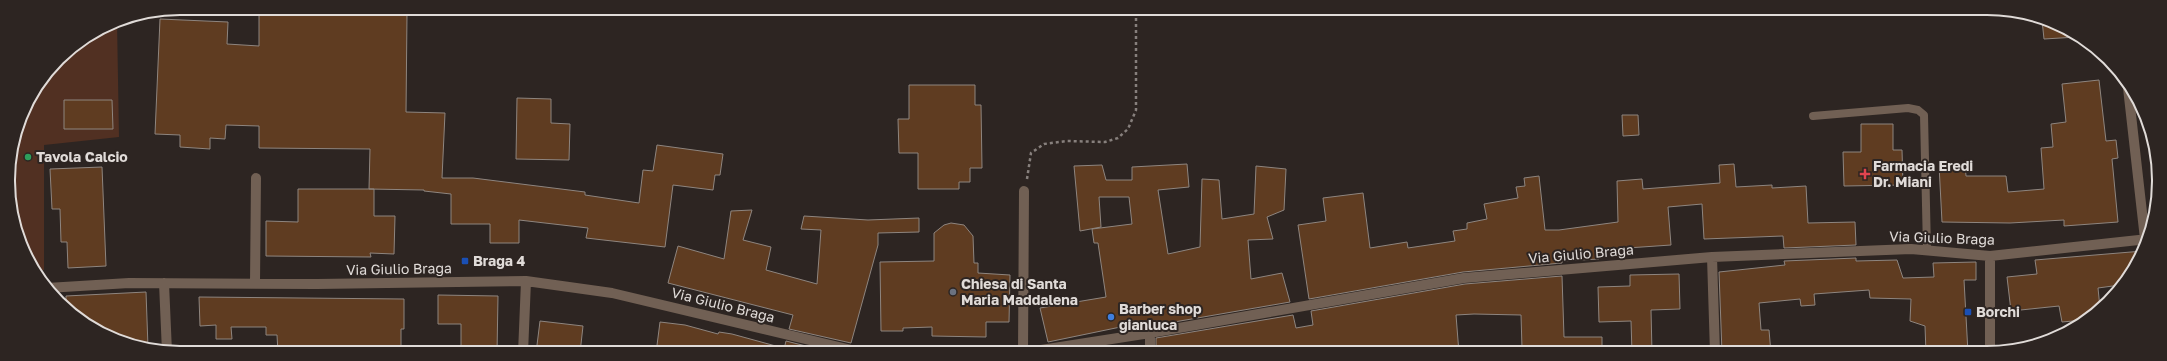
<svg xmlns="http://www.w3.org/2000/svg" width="2167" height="361" font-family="'Golos Text',sans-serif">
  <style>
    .green { fill: #513022 }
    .building { fill: #5f3c21; stroke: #8e857f }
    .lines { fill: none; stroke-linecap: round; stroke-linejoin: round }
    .path { stroke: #87807d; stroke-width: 2.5; stroke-dasharray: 3 3; stroke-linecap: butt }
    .service { stroke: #716054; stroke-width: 8 }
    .minor { stroke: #716054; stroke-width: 10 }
    .leisure-dot { fill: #2e9e5b; stroke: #2d2522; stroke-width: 1.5 }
    .health-dot { fill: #e0444e; stroke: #2d2522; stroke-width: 1.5 }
    .transit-dot { fill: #1a4fb4; stroke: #2d2522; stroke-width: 1.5 }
    .worship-dot { fill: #6b7280; stroke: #2d2522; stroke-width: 1.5 }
    .shop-dot { fill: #3f7fe0; stroke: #2d2522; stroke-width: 1.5 }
    .labels { text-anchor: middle; stroke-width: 4; stroke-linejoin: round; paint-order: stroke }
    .poi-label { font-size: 14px; font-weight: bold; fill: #e0dbd8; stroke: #2d2522; text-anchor: start }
    .street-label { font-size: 14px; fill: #e0dbd8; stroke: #2d2522 }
    .rim { fill: none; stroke: #e0dbd8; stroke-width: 2 }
  </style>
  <rect width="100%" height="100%" fill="#2d2522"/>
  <path class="green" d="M 117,21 L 119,137 L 44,145 L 44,270 L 37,270 L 17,236 L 8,169 L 21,114 L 59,58 Z"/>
  <path class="building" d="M 259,13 L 407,14 L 406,112 L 445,113 L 442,178 L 473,178 L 585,192 L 585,195 L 639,203 L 643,170 L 653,171 L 657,145 L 723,154 L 720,175 L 715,175 L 713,190 L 673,185 L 665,247 L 586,238 L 588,228 L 519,220 L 519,243 L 490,243 L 490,224 L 451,224 L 451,194 L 424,191 L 424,190 L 369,189 L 370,149 L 259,148 L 259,126 L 226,125 L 225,139 L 210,138 L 210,149 L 180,147 L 180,135 L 155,134 L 160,19 L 228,22 L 227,44 L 259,46 Z
    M 2042,20 L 2063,26 L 2077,37 L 2044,39 Z
    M 2099,80 L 2106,141 L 2116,140 L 2118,158 L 2112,159 L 2118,222 L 2064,226 L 2064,220 L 2010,223 L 1942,222 L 1939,165 L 1965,164 L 1966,176 L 2006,176 L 2008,192 L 2044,189 L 2041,148 L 2053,147 L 2051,124 L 2066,122 L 2062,84 Z
    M 909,85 L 975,85 L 975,105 L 981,105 L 982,168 L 970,168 L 970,182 L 959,182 L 959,189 L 918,189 L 918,153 L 899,153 L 898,119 L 909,119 Z
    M 517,98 L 551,99 L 551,123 L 570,124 L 569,160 L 516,159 Z
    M 64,100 L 112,100 L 113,129 L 64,129 Z
    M 1622,115 L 1638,115 L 1639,135 L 1623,136 Z
    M 1861,124 L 1893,124 L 1893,150 L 1902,150 L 1903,185 L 1844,186 L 1843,152 L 1861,152 Z
    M 1187,164 L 1189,187 L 1158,190 L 1168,254 L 1200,247 L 1202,179 L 1219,180 L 1222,219 L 1254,214 L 1256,166 L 1286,169 L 1284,210 L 1267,217 L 1273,239 L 1248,240 L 1251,279 L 1282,273 L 1290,302 L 1151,326 L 1136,327 L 1135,324 L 1048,342 L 1040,308 L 1106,297 L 1098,243 L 1094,243 L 1092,229 L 1132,224 L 1129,197 L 1099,197 L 1101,227 L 1080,231 L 1074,166 L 1102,165 L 1106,180 L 1132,180 L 1132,167 Z
    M 1734,164 L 1736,187 L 1772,185 L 1772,188 L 1806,186 L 1808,223 L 1855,222 L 1856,245 L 1784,248 L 1783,236 L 1704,239 L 1702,204 L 1668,207 L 1671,245 L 1598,250 L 1599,259 L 1562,261 L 1562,263 L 1463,272 L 1309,299 L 1298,225 L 1326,221 L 1323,198 L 1363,193 L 1370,248 L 1407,242 L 1408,248 L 1455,241 L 1453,231 L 1467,229 L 1467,223 L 1487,219 L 1484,204 L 1518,198 L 1516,187 L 1525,186 L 1524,178 L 1539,176 L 1545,230 L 1559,230 L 1618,222 L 1617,181 L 1642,179 L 1643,189 L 1720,183 L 1719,165 Z
    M 102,167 L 106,266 L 68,268 L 67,242 L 61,242 L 60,209 L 52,209 L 50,169 Z
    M 298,189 L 374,189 L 374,216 L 395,216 L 394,254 L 370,253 L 371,257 L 266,256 L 266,221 L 298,222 Z
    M 752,210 L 743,240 L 771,247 L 766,270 L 817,284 L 821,230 L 801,229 L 804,216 L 868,220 L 919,218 L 919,232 L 878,233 L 878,245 L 851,343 L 789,329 L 793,315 L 668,283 L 678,246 L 724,259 L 731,211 Z
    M 951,223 L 964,225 L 973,236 L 974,263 L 978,263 L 978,273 L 1010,275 L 1009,322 L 986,322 L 986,337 L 932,336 L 932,327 L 903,328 L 903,331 L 881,331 L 880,262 L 934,261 L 934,233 L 944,225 Z
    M 2143,251 L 2120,285 L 2098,288 L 2100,308 L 2084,320 L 2062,322 L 2059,306 L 2011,311 L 2007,277 L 2037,274 L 2035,260 Z
    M 1856,258 L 1856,261 L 1897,260 L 1903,278 L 1934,277 L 1933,263 L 1976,262 L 1976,280 L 1964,280 L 1968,353 L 1926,353 L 1925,326 L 1910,321 L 1911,299 L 1870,298 L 1869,290 L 1814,294 L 1815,305 L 1801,306 L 1800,299 L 1759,303 L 1761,330 L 1769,330 L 1771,353 L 1722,353 L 1719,272 L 1785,265 L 1784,261 Z
    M 1679,274 L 1680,309 L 1651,310 L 1652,353 L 1632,353 L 1631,321 L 1599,322 L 1598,287 L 1630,286 L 1630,275 Z
    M 1562,276 L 1564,337 L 1602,337 L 1602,353 L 1527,353 L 1527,348 L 1522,348 L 1521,315 L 1474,314 L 1456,315 L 1459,353 L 1346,353 L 1345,347 L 1319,353 L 1156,353 L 1156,338 L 1293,315 L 1296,328 L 1313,325 L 1311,311 L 1465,284 Z
    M 146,292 L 148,347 L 105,335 L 66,306 L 66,296 Z
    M 438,295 L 498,296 L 497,353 L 461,353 L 461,324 L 438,324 Z
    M 199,297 L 404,299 L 404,329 L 401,329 L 401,353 L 278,353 L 277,335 L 266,335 L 266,327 L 231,327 L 232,339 L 216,339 L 216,325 L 200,326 Z
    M 540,321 L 583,326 L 580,353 L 536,353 Z
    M 660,322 L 685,325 L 718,334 L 719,332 L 732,334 L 783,348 L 782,353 L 656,353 Z
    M 786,341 L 834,353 L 783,353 Z"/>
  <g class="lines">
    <path class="path" d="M 1027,179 L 1031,153 L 1044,144 L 1067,141 L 1105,142 L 1118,138 L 1128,129 L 1136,110 L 1136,8"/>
    <path class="service" d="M 1813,116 L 1908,108 L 1918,110 L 1924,115 L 1927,250"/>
    <path class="minor" d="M 2128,88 L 2145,239
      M 1712,257 L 1715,353
      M 164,283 L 167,352
      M 255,283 L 256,178
      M 47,288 L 129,283 L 317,284 L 526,281 L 612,293 L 864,353
      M 1150,333 L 1150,353
      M 1023,352 L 1024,191
      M 523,353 L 526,281
      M 1022,353 L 1150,333 L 1464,278 L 1712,257 L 1911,249 L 1990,256 L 2148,239
      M 1990,353 L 1990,256"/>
  </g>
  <circle class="leisure-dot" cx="28" cy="157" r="4"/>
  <path class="health-dot" d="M1863 168h4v4h4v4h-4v4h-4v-4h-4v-4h4z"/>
  <g class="transit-dot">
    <rect x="461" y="257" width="8" height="8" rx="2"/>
    <rect x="1964" y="308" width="8" height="8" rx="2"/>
  </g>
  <circle class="worship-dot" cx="953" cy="292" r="4"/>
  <circle class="shop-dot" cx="1111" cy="317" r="4"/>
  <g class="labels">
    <g class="poi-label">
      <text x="36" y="162">Tavola Calcio</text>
      <text x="1873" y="171">Farmacia Eredi<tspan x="1873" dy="16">Dr. Miani</tspan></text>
      <text x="473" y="266">Braga 4</text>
      <text x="961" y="289">Chiesa di Santa<tspan x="961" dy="16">Maria Maddalena</tspan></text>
      <text x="1119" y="314">Barber shop<tspan x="1119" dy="16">gianluca</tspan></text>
      <text x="1976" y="317">Borchi</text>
    </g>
    <g class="street-label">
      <text transform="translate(1942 238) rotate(2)" y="5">Via Giulio Braga</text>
      <text transform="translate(1581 254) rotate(-5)" y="5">Via Giulio Braga</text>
      <text transform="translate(399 269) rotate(-1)" y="5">Via Giulio Braga</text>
      <text transform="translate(723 305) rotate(14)" y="5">Via Giulio Braga</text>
    </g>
  </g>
  <path d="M0 0H2167V361H0ZM180 15H1987A165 165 0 0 1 2152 180V181A165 165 0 0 1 1987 346H180A165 165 0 0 1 15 181V180A165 165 0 0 1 180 15Z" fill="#2d2522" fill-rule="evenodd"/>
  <path class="rim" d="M180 15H1987A165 165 0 0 1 2152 180V181A165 165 0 0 1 1987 346H180A165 165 0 0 1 15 181V180A165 165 0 0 1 180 15Z"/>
</svg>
